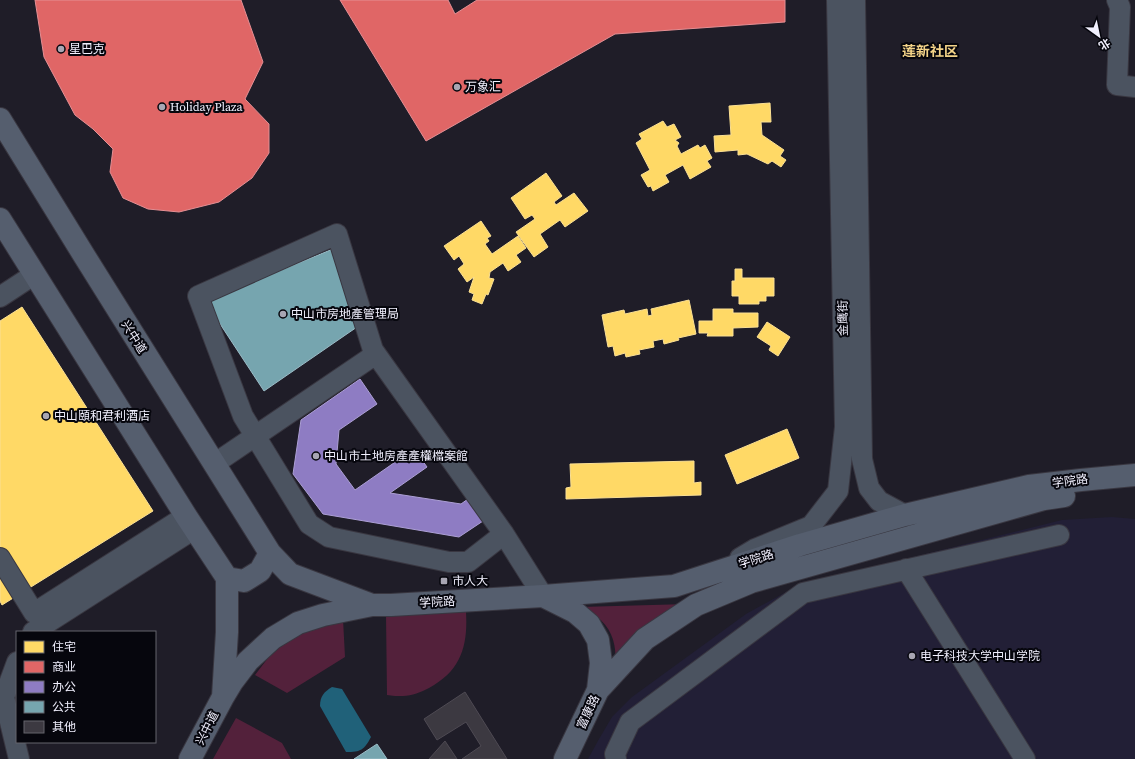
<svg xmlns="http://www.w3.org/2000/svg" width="1135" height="759" font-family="'Source Serif 4','Noto Sans SC',serif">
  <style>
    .built { fill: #221f36 }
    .green { fill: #53213b }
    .water { fill: #206179 }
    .homes { fill: #ffd966; stroke: #fbe094 }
    .shops { fill: #e06666; stroke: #e58f94 }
    .offices { fill: #8e7cc3; stroke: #ac9fd5 }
    .public { fill: #76a5af; stroke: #9bbcc7 }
    .building { fill: #3c3941; stroke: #4e4a53 }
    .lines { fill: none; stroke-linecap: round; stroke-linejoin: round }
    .minor-casing { stroke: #393741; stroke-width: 22 }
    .major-casing { stroke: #393741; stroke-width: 24 }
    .minor { stroke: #4b5360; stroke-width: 20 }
    .major { stroke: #555e6e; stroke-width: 22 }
    .poi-dot { fill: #a8a6b3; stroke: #06060d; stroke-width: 1.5 }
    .labels { text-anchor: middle; stroke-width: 4; stroke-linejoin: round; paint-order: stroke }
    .poi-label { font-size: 12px; fill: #f1f0fe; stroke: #06060d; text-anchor: start }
    .street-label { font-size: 12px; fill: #f1f0fe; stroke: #06060d }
    .quarter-label { font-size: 14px; font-weight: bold; fill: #f3d388; stroke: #06060d }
  </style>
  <rect width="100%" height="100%" fill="#1f1d28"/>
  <path class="built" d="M 1112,517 L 1135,519 L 1135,759 L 588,759 L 599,739 L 612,717 L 632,697 L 746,614 L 797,586 L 1062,520 Z"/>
  <path class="green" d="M 688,604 L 615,663 C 617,646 612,628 597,617 C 591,613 585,611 580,607 Z
    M 466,612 C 468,646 461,671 429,688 C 421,692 412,696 403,696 C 398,696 392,696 387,695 L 386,615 Z
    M 343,619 L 345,657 L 287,693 L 255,675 L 268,658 L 279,648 L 300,633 Z
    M 236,718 L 282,743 L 291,759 L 213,759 Z"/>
  <path class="water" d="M 332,687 L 342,689 L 371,737 C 364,750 361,752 346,752 L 320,706 C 320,696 324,692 332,687 Z"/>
  <path class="homes" d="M 770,103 L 771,122 L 761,122 L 762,135 L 784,150 L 780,156 L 786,160 L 781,167 L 772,161 L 768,164 L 747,154 L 738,155 L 738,150 L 715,152 L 714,136 L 731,135 L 729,106 Z
    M 663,121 L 667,127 L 674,124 L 681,137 L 675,140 L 679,143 L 677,146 L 681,154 L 698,145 L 700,148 L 705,145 L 712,158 L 707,161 L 711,167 L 690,179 L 683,165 L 665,175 L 669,182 L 653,191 L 651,186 L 648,187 L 641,175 L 650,170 L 636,143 L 642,139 L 639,134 Z
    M 546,173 L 562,196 L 554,202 L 556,205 L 574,193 L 588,211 L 565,227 L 560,220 L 540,234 L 548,247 L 534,257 L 516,232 L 535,219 L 532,215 L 525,219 L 511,198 Z
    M 481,221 L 491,236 L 487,238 L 489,241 L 485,244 L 492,254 L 518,236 L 526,248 L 516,255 L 521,262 L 508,271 L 503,263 L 490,272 L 489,278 L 494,279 L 488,295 L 486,294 L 482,304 L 472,300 L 474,294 L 469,292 L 474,277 L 467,282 L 458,269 L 464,264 L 459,256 L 454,260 L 444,246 Z
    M 735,269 L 742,269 L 742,278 L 774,278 L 774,296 L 766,296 L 766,301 L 759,301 L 759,304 L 739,304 L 739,296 L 732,296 L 732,281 L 735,281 Z
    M 689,300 L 696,334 L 678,338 L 679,340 L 664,344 L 663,339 L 653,341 L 654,347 L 639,350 L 640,354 L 626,357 L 625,353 L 615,356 L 613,346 L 608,347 L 602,315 L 624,310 L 625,314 L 647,309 L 648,316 L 652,315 L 651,309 Z
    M 22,307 L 153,511 L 2,605 L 0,601 L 0,321 Z
    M 713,309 L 733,309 L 733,313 L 758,313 L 758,327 L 733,328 L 733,336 L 707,336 L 708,333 L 699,333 L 699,321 L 713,321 Z
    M 767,322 L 790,337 L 778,356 L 769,350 L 771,346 L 757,337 Z
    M 787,429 L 799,458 L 737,484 L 725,455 Z
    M 694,461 L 694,483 L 701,482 L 701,495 L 566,499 L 566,488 L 571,487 L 570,464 Z"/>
  <path class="shops" d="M 35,0 L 241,0 L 263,62 L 245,99 L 269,124 L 269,153 L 252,178 L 219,202 L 179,212 L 148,209 L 123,198 L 110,172 L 113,149 L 93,129 L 75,115 L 44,57 Z
    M 340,0 L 448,0 L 455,14 L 477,0 L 785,0 L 785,22 L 615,34 L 426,141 Z"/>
  <path class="offices" d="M 360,379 L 377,404 L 339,430 L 336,464 L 355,490 L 414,449 L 427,467 L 390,493 L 461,504 L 468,499 L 483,521 L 459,537 L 323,514 L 293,474 L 301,420 Z"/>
  <path class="public" d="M 333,249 L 357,327 L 264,391 L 205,301 Z
    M 377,744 L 387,759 L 354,759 Z"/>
  <path class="building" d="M 465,692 L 507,759 L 462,759 L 481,746 L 466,722 L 437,740 L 424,719 Z
    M 445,741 L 457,759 L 429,759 Z"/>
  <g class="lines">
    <defs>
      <path id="minor" d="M 855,0 L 862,459 L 869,488 L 879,501 L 905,515
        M 1117,0 L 1120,7 L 1117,85 L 1135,87
        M 0,297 L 35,274
        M 214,464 L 376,354
        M 504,534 L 468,562 L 449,562 L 329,537 L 309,524 L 243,416 L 198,296 L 337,234 L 373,350 L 504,534 L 543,596
        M 0,558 L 34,613 L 186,516
        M 740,558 L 755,549 L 811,526 L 838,491 L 845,427 L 837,0
        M 906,569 L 1025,759
        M 33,632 L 194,529
        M 17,662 L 4,697 L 19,759
        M 616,759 L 615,754 L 630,722 L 803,593 L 1059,535"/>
      <path id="major" d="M 0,119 L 85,257 L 270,553 L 290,574 L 372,605
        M 0,219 L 186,516 L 227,578
        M 227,578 L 244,581 L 260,571 L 270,553
        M 543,596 L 575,612 L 589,624 L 598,640 L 601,663 L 598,690 L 565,759
        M 598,690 L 645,639 L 696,605 L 751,582 L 1044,499 L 1064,496
        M 223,697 L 227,632 L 227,578
        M 190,759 L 223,697 L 232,682 L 248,661 L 273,638 L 298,623 L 323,615 L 372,605 L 391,605 L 543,596 L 674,586 L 800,545 L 905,515 L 1029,486 L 1081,480 L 1135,475"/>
    </defs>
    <use href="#minor" class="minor-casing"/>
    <use href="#major" class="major-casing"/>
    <use href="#minor" class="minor"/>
    <use href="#major" class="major"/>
  </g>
  <g class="poi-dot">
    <circle cx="61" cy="49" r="4"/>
    <circle cx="457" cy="87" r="4"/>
    <circle cx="162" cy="107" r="4"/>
    <circle cx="283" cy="314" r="4"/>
    <circle cx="46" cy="416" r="4"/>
    <circle cx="316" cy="456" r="4"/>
    <rect x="440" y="577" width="8" height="8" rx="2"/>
    <circle cx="912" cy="656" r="4"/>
  </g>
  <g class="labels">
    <g class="poi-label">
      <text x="69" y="53">星巴克</text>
      <text x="465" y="91">万象汇</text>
      <text x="170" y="111">Holiday Plaza</text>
      <text x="291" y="318">中山市房地產管理局</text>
      <text x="54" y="420">中山頤和君利酒店</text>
      <text x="324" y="460">中山市土地房產產權檔案館</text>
      <text x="452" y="585">市人大</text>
      <text x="920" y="660">电子科技大学中山学院</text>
    </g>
    <g class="street-label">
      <text transform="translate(843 318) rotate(-91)" y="4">金鹰街</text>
      <text transform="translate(134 337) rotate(58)" y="4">兴中道</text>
      <text transform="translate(1070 481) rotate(-7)" y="4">学院路</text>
      <text transform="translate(756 559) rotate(-18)" y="4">学院路</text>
      <text transform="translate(437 602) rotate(-3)" y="4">学院路</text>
      <text transform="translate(588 712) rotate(-65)" y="4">富康路</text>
      <text transform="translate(207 728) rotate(-63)" y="4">兴中道</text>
    </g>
    <g class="quarter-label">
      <text x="930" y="56">莲新社区</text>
    </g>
  </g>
  <rect x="16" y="631" width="140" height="112" fill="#06060d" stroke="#64646d"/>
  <rect x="24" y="641" width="20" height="12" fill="#ffd966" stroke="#64646d"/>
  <text x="52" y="651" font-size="12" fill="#f1f0fe">住宅</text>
  <rect x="24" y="661" width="20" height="12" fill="#e06666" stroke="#64646d"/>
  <text x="52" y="671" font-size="12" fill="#f1f0fe">商业</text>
  <rect x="24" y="681" width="20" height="12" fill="#8e7cc3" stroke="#64646d"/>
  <text x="52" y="691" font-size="12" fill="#f1f0fe">办公</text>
  <rect x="24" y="701" width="20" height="12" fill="#76a5af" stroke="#64646d"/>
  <text x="52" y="711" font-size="12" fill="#f1f0fe">公共</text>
  <rect x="24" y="721" width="20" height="12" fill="#3c3941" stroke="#64646d"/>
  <text x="52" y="731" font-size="12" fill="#f1f0fe">其他</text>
  <g transform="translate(1099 36) rotate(147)" stroke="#06060d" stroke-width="3" paint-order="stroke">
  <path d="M0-3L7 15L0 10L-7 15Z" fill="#f1f0fe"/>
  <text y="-6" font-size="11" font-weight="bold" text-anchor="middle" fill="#f1f0fe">北</text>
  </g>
</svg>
